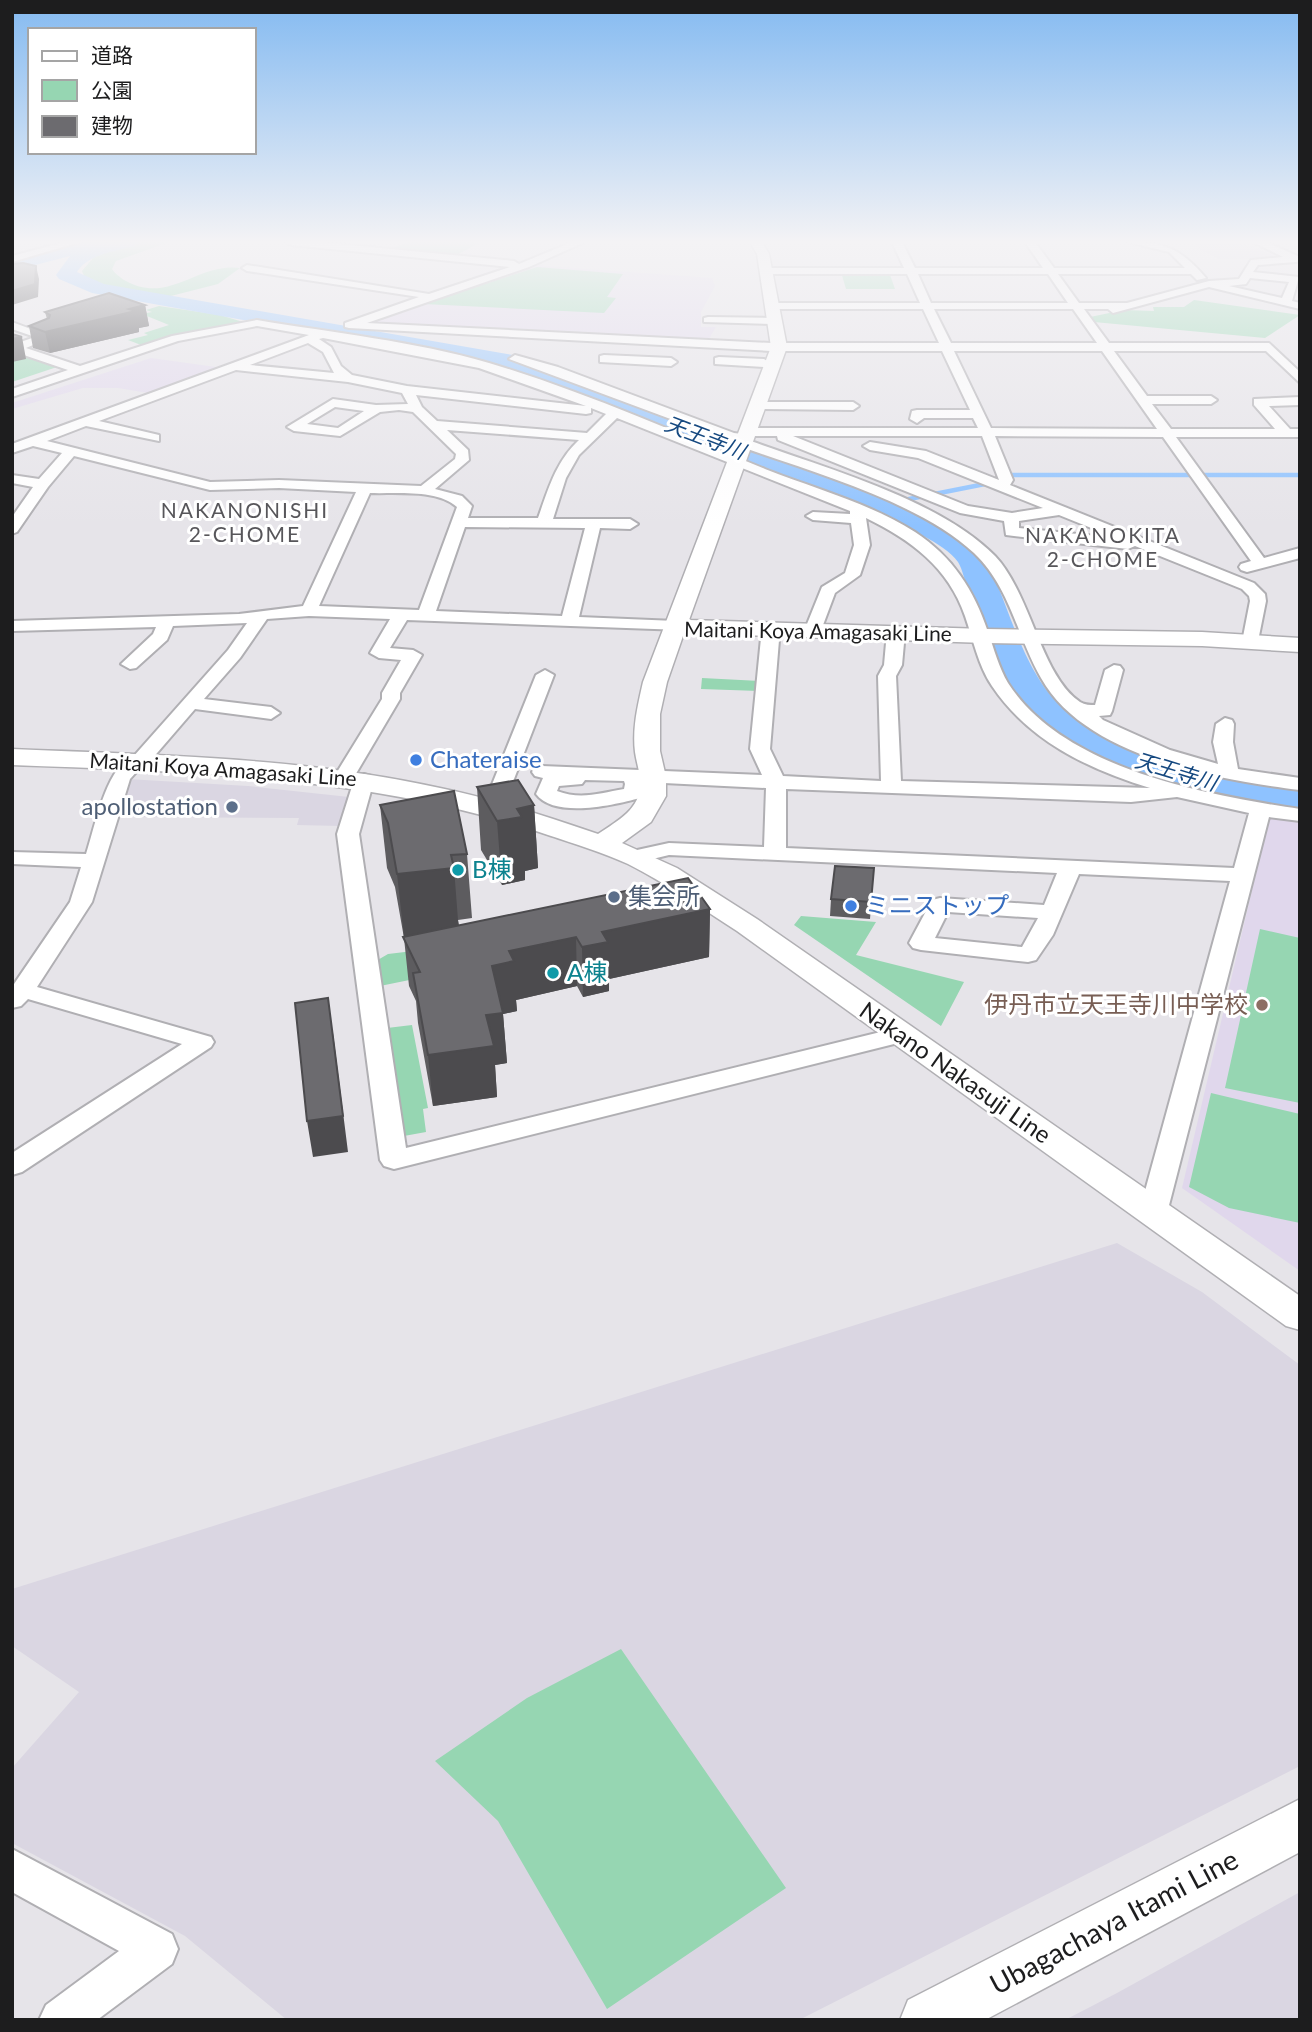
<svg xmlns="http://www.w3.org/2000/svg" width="1312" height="2032" font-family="Lato,'Noto Sans JP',sans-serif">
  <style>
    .built { fill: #dad6e2 }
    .education { fill: #e0d7ec }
    .green { fill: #96d6b2 }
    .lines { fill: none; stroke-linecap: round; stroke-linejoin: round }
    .stream { stroke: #8ec2ff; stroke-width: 4.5 }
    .river { fill: #8ec2ff; fill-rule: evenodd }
    .minor-casing { stroke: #b0afb3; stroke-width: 4 }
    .major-casing { stroke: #b0afb3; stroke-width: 3 }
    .minor { fill: #fff; fill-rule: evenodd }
    .major { fill: #fff; fill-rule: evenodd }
    .wall { fill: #5d5c5f }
    .shaded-wall { fill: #4c4b4e }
    .building { fill: #6c6b6f; stroke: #4c4b4e; stroke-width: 2 }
    .shop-dot { fill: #3f7fe0; stroke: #fff; stroke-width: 2.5 }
    .service-dot { fill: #5c6f8a; stroke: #fff; stroke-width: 2.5 }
    .culture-dot { fill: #0f9aa8; stroke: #fff; stroke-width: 2.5 }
    .education-dot { fill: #8d6e63; stroke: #fff; stroke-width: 2.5 }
    .labels { text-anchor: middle; stroke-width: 6; stroke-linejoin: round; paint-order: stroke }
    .far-water-label { font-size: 21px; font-style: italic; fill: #164980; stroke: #fff }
    .far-neighbourhood-label { font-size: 21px; letter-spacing: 2px; fill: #57565a; stroke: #fff }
    .far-street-label { font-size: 21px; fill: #1d1d1e; stroke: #fff }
    .shop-label { font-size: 24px; fill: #366cbe; stroke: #fff; text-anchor: start }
    .service-label { font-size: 24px; fill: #4e5e75; stroke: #fff; text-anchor: end }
    .culture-label { font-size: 24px; fill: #0d838f; stroke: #fff; text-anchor: start }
    .education-label { font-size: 24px; fill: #785e54; stroke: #fff; text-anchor: end }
    .street-label { font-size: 24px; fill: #1d1d1e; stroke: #fff }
    .near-street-label { font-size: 28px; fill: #1d1d1e; stroke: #fff }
  </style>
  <rect width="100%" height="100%" fill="#e6e4e9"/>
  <path class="built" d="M 1194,242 L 1232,243 L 1251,246 L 1281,259 L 1219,259 L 1197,248 L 1199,247 Z
    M 127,779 L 248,786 L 349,797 L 340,826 L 297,825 L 299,818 L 115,817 Z
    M 1117,1243 L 1202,1292 L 1300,1365 L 1300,1766 L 799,2020 L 287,2020 L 185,1936 L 12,1843 L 12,1768 L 79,1692 L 12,1646 L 12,1589 Z
    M 1300,1892 L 1300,2020 L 1065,2020 L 1117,1993 Z"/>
  <path class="education" d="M 533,265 L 712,278 L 715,286 L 701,312 L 701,327 L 716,327 L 707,342 L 367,323 Z
    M 151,358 L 223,368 L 154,394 L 118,388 L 83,388 L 12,409 L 12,403 Z
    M 1269,818 L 1300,822 L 1300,1271 L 1182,1188 Z"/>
  <path class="green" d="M 137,242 L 169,242 L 116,261 L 112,269 C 116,275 119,276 124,280 C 169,306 197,262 240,268 L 218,284 L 163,298 L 95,285 L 85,278 L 82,271 L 94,257 Z
    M 408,242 L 471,242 L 479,243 L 451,258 L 383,252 Z
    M 537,267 L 623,274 L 607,297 L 616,298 L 604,313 L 424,304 Z
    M 841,272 L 889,272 L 895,289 L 846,289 Z
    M 1194,300 L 1300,315 L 1265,338 L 1094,322 L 1090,317 L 1124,310 L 1154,311 L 1153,307 L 1184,307 Z
    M 159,306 L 220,315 L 243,322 L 141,345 L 128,340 L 148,335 L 144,333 L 169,325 L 142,314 L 152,312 L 146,310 Z
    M 23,354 L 57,367 L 12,382 L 12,357 Z
    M 702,678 L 760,681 L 759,691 L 701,689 Z
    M 801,916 L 876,922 L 856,955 L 964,982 L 941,1026 L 794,925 Z
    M 1260,929 L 1300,938 L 1300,1103 L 1225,1088 Z
    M 455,946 L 527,956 L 380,986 L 376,961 L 388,954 Z
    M 412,1025 L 428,1108 L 423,1109 L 426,1132 L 404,1136 L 387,1028 Z
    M 1211,1093 L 1300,1114 L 1300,1223 L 1229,1208 L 1189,1187 Z
    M 621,1649 L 786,1888 L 607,2009 L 498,1821 L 435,1761 L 527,1698 Z"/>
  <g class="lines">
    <path class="stream" d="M 1011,475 L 1190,475
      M 1203,475 L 1300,475
      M 879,505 L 990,483"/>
    <path class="river" d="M 79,242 L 137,242 L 135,246 C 116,251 88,254 77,272 L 104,284 L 513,355 L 555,369 L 901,504 C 933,519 973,532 990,566 C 1007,606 1020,653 1045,688 C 1095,757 1222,777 1300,789 L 1300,813 C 1203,798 1068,778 1011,689 C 991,660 982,625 969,592 C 965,583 963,570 958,562 C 944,542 903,527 881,516 L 501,366 L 92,293 L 59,279 L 56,275 L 70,256 L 12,271 L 12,259 Z"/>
    <defs>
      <path id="minor" d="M 65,242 L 80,242 L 12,262 L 12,256 Z
        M 286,242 L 319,242 L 514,261 L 519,264 L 572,242 L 585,242 L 529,267 L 367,323 L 771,343 L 939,343 L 923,309 L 772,309 L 767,306 L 772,303 L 920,303 L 907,274 L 766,274 L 761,271 L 766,268 L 904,268 L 892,242 L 902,242 L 915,268 L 1043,268 L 1025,242 L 1035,242 L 1054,268 L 1185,268 L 1169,252 L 1128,242 C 1165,241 1182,250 1206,278 L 1197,280 L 1191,274 L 1058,274 L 1079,303 L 1127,303 L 1209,281 L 1239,279 L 1251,260 L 1283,257 L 1253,242 L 1266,242 L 1300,257 L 1300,261 L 1296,262 L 1258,265 L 1253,272 L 1299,277 L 1292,301 L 1300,303 L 1300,309 L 1209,287 L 1113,313 L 1108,309 L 1084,309 L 1109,343 L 1269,343 L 1300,372 L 1300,383 L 1266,351 L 1114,351 L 1147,396 L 1211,396 L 1217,400 L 1211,404 L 1152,404 L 1171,429 L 1275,429 L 1254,405 L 1254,399 L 1300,397 L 1300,405 L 1269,406 L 1290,429 L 1300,429 L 1300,437 L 1176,437 L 1264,558 L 1300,548 L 1300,558 L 1247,572 L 1241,570 L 1239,567 L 1241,564 L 1251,561 L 1163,437 L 995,436 L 1013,480 L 1010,485 L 1254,583 L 1265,594 L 1266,601 L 1257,646 L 1251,647 L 1242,642 L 1250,601 L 1249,596 L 1242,589 L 1135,546 L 1128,549 L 1006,535 L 1004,521 L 960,513 L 778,440 L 777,436 L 751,436 L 751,441 C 825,468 939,499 995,556 C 1031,594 1041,676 1080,702 C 1085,705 1090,705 1095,705 L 1105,670 L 1114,665 L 1120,666 L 1123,670 L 1112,711 L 1110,715 L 1099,716 L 1103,720 L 1170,750 L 1218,764 L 1213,742 L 1216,724 L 1225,718 L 1232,720 L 1234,724 L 1233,742 L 1238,769 L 1300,778 L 1300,790 C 1218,780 1085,757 1041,678 C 1017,636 1010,587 974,553 C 918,501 811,472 739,446 L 738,441 L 727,440 L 509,359 L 515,355 L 558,367 L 734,433 L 742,434 L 743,429 L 748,428 L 978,428 L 973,418 L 924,418 L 917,423 L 910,419 L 912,411 L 917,410 L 970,410 L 942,351 L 771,351 L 349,328 L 345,327 L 345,323 L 419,297 L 247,271 L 242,268 L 247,265 L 429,294 L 510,267 L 291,245 ZM 918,274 L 1048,274 L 1068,303 L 931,303 ZM 1250,278 L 1289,282 L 1282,298 L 1229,286 L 1246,284 ZM 934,309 L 1073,309 L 1097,343 L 951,343 ZM 954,351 L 1102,351 L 1157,429 L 991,428 ZM 793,436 L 982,436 L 999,480 L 926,451 L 870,442 L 863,446 L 870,450 L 918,458 L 1043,508 L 1012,513 L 968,506 ZM 1059,515 L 1116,538 L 1019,528 L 1019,521 Z
        M 708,317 L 775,318 L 781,321 L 775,324 L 704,322 L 704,318 Z
        M 257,320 C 334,333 414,341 489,363 C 583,391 674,432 765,469 C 816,489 869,503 915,532 C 953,557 974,590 988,632 C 994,649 999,668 1008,683 C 1063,769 1206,795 1300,809 L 1300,821 L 1269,817 L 1167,1213 L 1163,1220 L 1153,1223 L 1143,1220 L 1139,1213 L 1230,881 L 1079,874 L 1053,935 L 1036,960 L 1028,962 L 921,950 L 913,948 L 909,943 L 932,900 L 940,898 L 1044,905 L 1057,873 L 669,855 L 636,863 L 628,862 L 625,857 L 628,852 L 669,843 L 764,847 L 766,788 L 644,782 L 640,798 C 614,805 555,819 536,794 L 543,778 L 535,776 L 532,772 L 535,768 L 542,766 L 762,775 L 750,749 L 762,628 L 771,623 L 780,628 L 770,749 L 783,776 L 881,781 L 878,676 L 884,665 L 887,632 L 896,627 L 905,632 L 902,665 L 896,676 L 901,781 L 1150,788 C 1088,769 1029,741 992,686 C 978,665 973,639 965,616 C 948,567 911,540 866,518 L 870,545 L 860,575 L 835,593 L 820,633 L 808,633 L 805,629 L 822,587 L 845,573 L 854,545 L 851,523 L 813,520 L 806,516 L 813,512 L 850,514 L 850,511 L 617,418 L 579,455 L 566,478 L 553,519 L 630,519 L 638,524 L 630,529 L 600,528 L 579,617 L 676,621 L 682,622 L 685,626 L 682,630 L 407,620 L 390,648 L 413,650 L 422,655 L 400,693 L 400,699 L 354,777 L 351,781 L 337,781 L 334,777 L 382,699 L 382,693 L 401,660 L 379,658 L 370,653 L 390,619 L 309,616 L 267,619 L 240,658 L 204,699 L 271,707 L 280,713 L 271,719 L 195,709 L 145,767 L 140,768 L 130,779 L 92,902 L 37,987 L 211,1037 L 214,1042 L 211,1047 L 22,1172 L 12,1175 L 12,1153 L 182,1044 L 28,999 L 21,1006 L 12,1008 L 12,987 L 70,902 L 81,867 L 12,864 L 12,852 L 86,854 C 94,830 107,764 133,757 L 228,650 L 247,623 L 173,626 L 167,640 L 136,668 L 130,669 L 121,664 L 153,634 L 156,627 L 12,631 L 12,621 L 239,614 L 303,606 L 356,492 L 279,488 L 210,490 L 74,456 L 48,487 L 17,532 L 12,534 L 12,517 L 33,487 L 12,483 L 12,475 L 39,479 L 62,453 L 33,446 L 12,453 L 12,444 L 309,335 L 257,326 L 178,341 L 12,397 L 12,389 L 68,370 L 12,351 L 12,345 L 35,337 L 12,329 L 12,322 L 52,337 L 26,348 L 80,366 L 172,336 ZM 323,338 L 479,368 L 586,406 L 407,386 L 352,375 L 341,366 L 331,347 L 319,339 ZM 308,343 L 323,352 L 334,373 L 250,365 ZM 236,370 L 348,382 L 402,393 L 408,404 L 376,405 L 333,399 L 287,427 L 294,431 L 340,436 L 380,412 L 399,410 L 413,412 L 456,454 L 455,459 L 421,486 L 279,480 L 210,482 L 47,441 L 86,426 L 159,441 L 159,435 L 99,421 ZM 416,395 L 586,414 L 591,413 L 591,408 L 606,414 L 587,433 L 437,421 L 422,407 ZM 335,407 L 364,411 L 338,428 L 307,424 ZM 447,430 L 579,440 C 556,461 548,490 538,518 L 468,518 L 472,506 L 462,496 L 435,489 L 469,460 L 468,450 ZM 370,493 C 395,494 437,489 457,507 L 419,610 L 319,606 ZM 465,527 L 585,528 L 562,616 L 436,611 ZM 585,780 L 624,781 L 625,784 L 624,789 C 600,793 581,800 557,791 L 559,786 L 582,784 ZM 786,789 L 1131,802 L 1177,797 L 1249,813 L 1234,868 L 786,848 ZM 948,912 L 1038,918 L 1022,947 L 935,938 Z
        M 604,355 L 671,358 L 677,362 L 671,366 L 600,362 L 600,356 Z
        M 719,357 L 764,359 L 770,363 L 764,367 L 715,364 L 715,358 Z
        M 758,402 L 853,402 L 859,406 L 853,410 L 753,409 L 753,403 Z
        M 545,670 L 554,675 L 509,792 L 497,810 L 483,810 L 480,806 L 489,792 L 536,675 Z
        M 364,774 L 371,776 L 374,780 L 359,834 L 406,1148 L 901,1027 L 910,1030 L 913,1035 L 910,1040 L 394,1169 L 384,1166 L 380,1160 L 337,834 L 354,780 L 357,776 Z
        M 12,1849 L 172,1934 L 178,1949 L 172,1964 L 97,2020 L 39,2020 L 46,2005 L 119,1951 L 12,1892 Z"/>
      <path id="major" d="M 750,242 L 762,242 L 769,254 L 787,347 L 689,620 L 986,629 L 1202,632 L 1300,638 L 1300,652 L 1202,646 L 986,643 L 684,633 L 667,682 L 660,714 L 660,751 L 666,777 L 666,796 L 651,822 L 622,843 L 677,868 L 757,919 L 1300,1296 L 1300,1330 L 1286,1326 L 737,931 C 701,908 666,883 628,864 C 602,852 575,844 548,835 C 375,776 193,772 12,765 L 12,749 C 155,755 300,757 440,788 C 494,799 546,816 598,834 C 620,819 643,808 640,778 C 639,769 636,760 635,752 C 632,728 638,704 643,682 L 771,347 L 757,254 Z
        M 1300,1799 L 1300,1852 L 985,2020 L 900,2020 L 908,2000 Z"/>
    </defs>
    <use href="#minor" class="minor-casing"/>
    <use href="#major" class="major-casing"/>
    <use href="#minor" class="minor"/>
    <use href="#major" class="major"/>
  </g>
  <path class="wall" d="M 145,305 L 149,326 L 139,328 L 139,332 L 50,353 L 33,348 L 29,326 L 47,319 L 45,312 Z
    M 477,787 L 534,805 L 538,868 L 525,871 L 525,880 L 502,885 L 481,850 Z
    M 380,805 L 467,854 L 472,918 L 458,920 L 459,925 L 710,909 L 709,957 L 609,979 L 609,991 L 583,997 L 577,986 L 516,1000 L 517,1011 L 503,1014 L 507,1063 L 495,1065 L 497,1097 L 433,1106 L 418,1023 L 416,1001 L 409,986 L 404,938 L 395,887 L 387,868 Z
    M 874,868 L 870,919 L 830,916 L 831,899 Z"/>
  <path class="shaded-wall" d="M 36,266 L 39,279 L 38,297 L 12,305 L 12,291 Z
    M 145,305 L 149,326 L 139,328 L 139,332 L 50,353 L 45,332 Z
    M 22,337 L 26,359 L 12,362 L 12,339 Z
    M 534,805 L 538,868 L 525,871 L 525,880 L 502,885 L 497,821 L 517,809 Z
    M 454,868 L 459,933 L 404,937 L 397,874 Z
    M 710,909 L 709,957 L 609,979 L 609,991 L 583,997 L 582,947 L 602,932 Z
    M 576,937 L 577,986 L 516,1000 L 517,1011 L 503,1014 L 507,1063 L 495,1065 L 497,1097 L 433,1106 L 428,1055 L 486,1015 L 492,966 L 509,951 Z
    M 333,1033 L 348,1152 L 313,1157 L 307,1121 Z"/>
  <path class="building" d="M 23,263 L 36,266 L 35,284 L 12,291 L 12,264 Z
    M 109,293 L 145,305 L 129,309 L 136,311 L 45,332 L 29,326 L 49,318 L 50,315 L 45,312 Z
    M 12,334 L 22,337 L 12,339 Z
    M 518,780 L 534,805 L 517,809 L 522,817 L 497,821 L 477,787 Z
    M 454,791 L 467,854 L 451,855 L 454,868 L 397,874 L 388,823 L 380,805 Z
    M 835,866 L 874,868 L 871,902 L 831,899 Z
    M 688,878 L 710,909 L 602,932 L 608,942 L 582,947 L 576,937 L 509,951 L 514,961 L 492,966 L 503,1013 L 486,1015 L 494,1046 L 428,1055 L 413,973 L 420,972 L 403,937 Z
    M 328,998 L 343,1116 L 307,1121 L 295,1003 Z"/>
  <linearGradient id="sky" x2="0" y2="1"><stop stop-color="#84baf1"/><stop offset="0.46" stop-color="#f4f3f5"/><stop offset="1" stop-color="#f4f3f5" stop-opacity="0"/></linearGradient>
  <rect width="1312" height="526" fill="url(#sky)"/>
  <g class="shop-dot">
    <circle cx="416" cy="760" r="7"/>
    <circle cx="851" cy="906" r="7"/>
  </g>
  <g class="service-dot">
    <circle cx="232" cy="807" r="7"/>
    <circle cx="614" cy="897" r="7"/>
  </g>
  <g class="culture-dot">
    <circle cx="458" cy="870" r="7"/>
    <circle cx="553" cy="973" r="7"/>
  </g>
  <circle class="education-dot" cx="1262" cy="1005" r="7"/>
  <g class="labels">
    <g class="far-water-label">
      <text transform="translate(705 438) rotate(21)" y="7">天王寺川</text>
      <text transform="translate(1176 772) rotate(17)" y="7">天王寺川</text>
    </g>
    <g class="far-neighbourhood-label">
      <text x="245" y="518">NAKANONISHI<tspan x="245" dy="24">2-CHOME</tspan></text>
      <text x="1103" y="543">NAKANOKITA<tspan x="1103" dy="24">2-CHOME</tspan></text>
    </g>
    <g class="far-street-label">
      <text transform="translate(818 632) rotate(1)" y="7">Maitani Koya Amagasaki Line</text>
      <text transform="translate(223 770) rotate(4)" y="7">Maitani Koya Amagasaki Line</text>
    </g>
    <g class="shop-label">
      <text x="430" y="768">Chateraise</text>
      <text x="865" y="914">ミニストップ</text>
    </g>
    <g class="service-label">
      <text x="218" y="815">apollostation</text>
      <text x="628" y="905" text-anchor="start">集会所</text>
    </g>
    <g class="culture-label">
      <text x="472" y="878">B棟</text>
      <text x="567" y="981">A棟</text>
    </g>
    <g class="education-label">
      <text x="1248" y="1013">伊丹市立天王寺川中学校</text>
    </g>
    <g class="street-label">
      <text transform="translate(955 1073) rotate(35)" y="8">Nakano Nakasuji Line</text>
    </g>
    <g class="near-street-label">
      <text transform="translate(1114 1922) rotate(-28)" y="10">Ubagachaya Itami Line</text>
    </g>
  </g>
  <rect width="1312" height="2032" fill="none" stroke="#1d1d1e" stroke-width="28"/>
  <rect x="28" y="28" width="228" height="126" fill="#ffffff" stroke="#a5a5a5" stroke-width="2"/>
  <rect x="42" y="51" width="35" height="10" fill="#ffffff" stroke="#a5a5a5" stroke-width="2"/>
  <text x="91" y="63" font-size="21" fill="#1d1d1e">道路</text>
  <rect x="42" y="80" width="35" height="21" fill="#96d6b2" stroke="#a5a5a5" stroke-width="2"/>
  <text x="91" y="98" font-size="21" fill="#1d1d1e">公園</text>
  <rect x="42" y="116" width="35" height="21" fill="#6c6b6f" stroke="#a5a5a5" stroke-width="2"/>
  <text x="91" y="133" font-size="21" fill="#1d1d1e">建物</text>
</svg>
